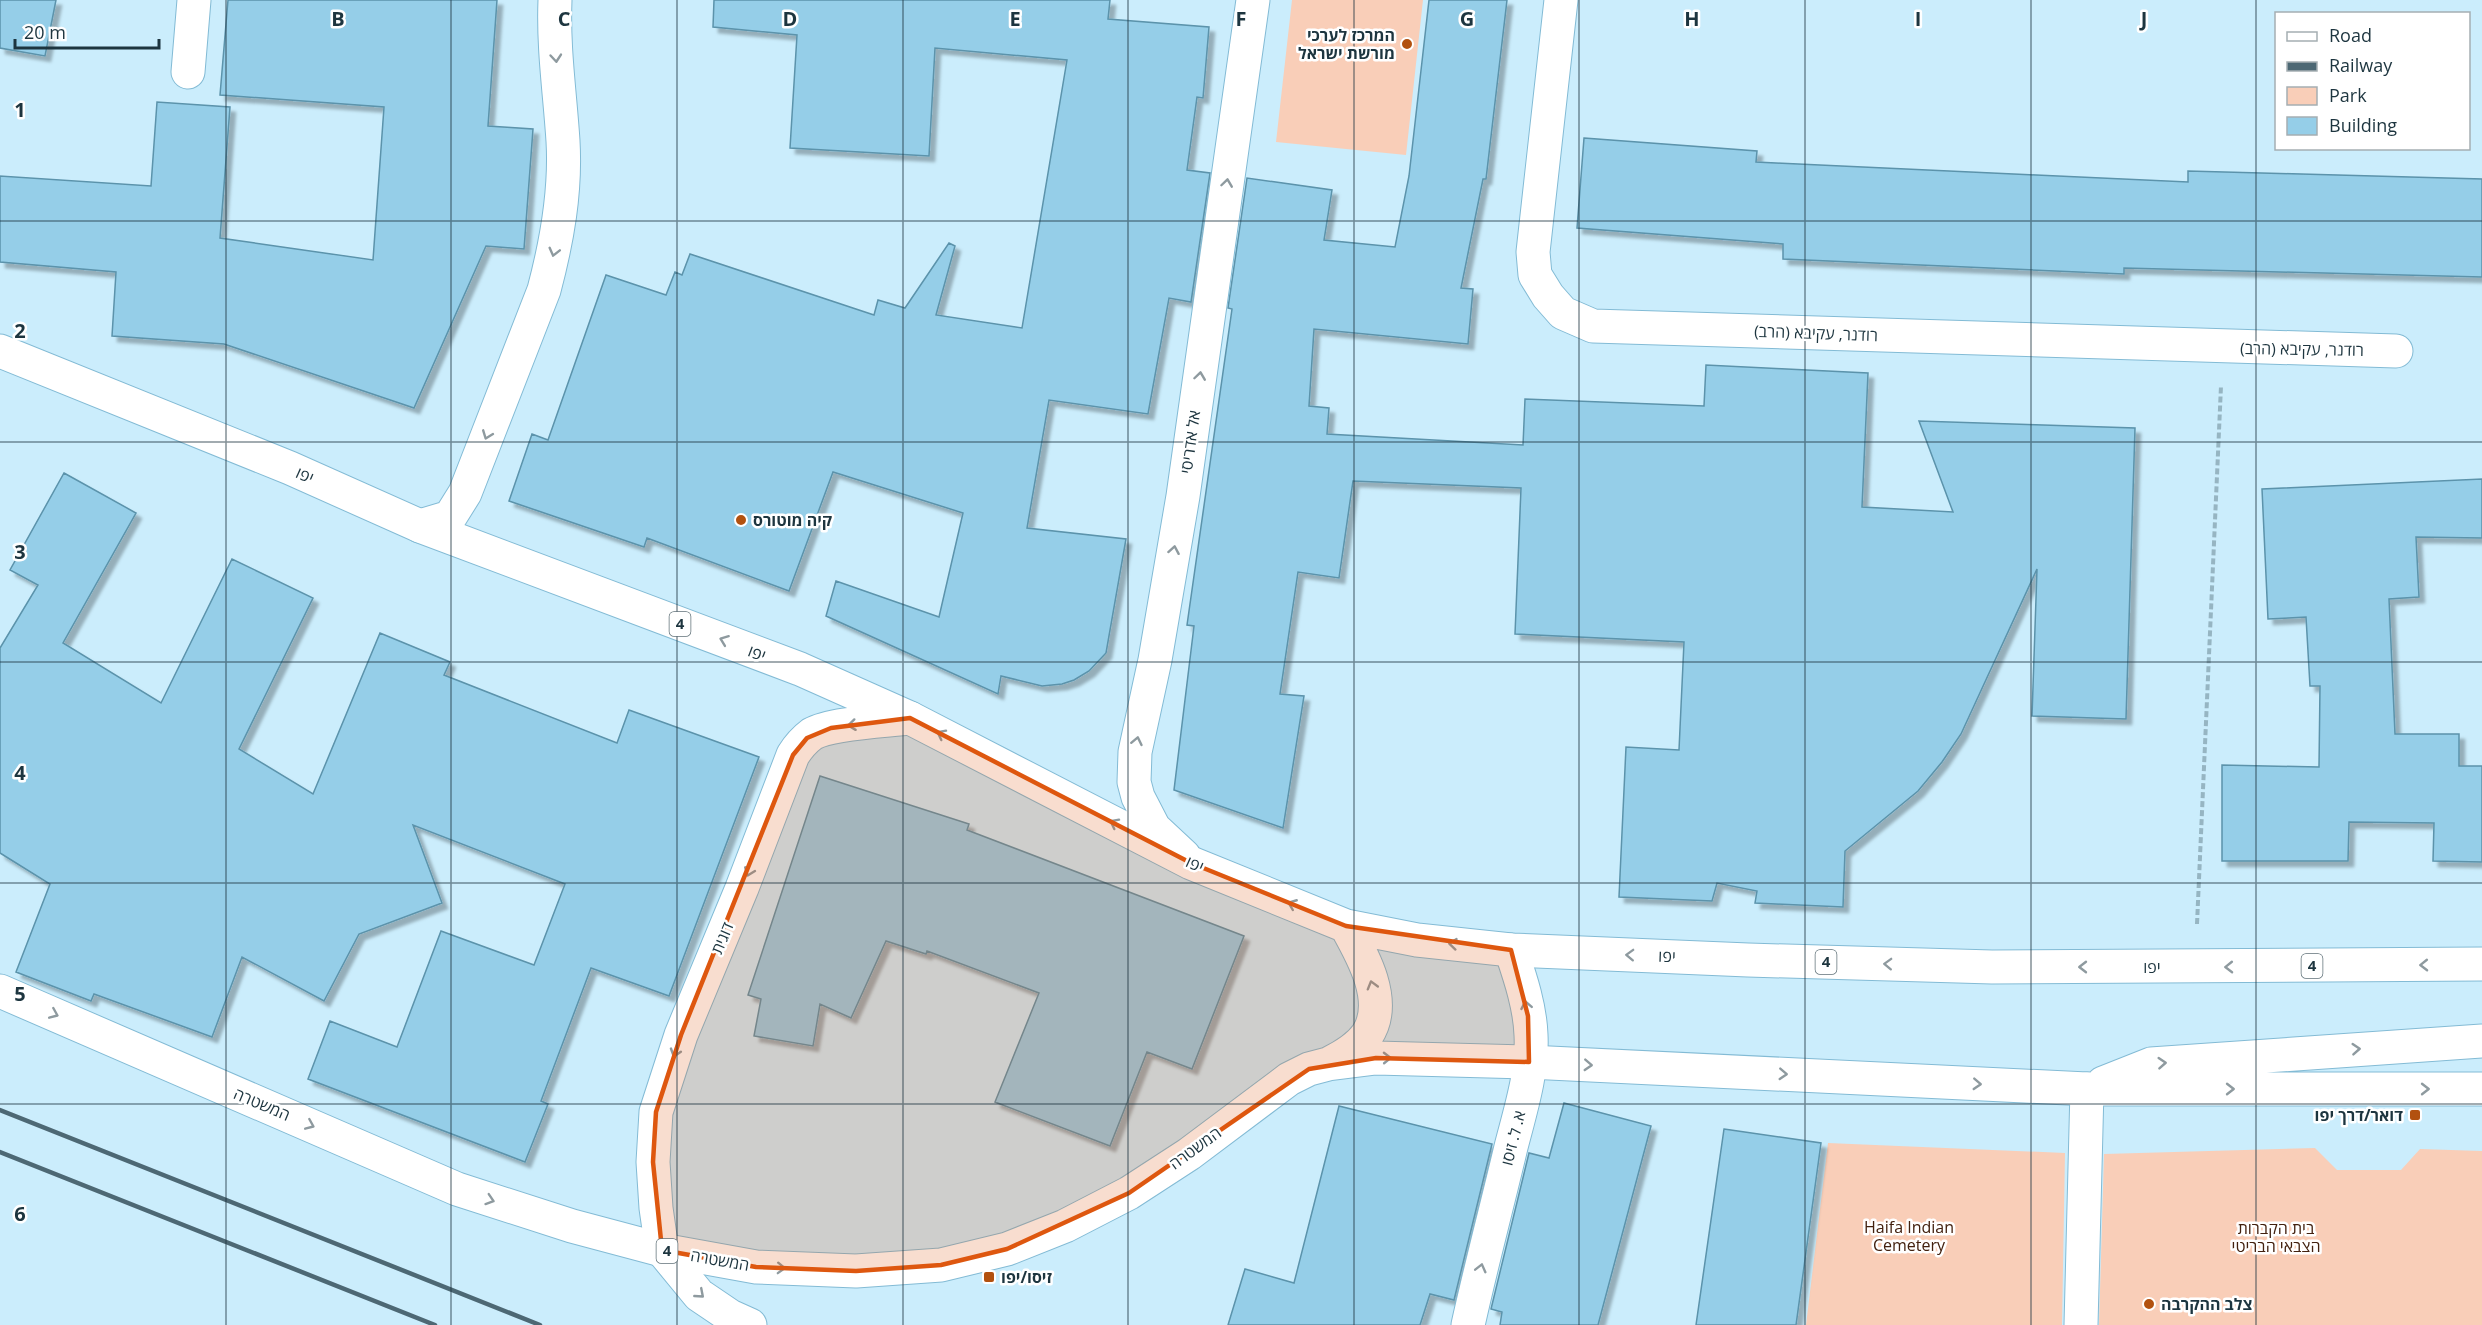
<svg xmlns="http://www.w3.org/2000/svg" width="2482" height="1325" font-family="'Open Sans','Noto Sans Hebrew',sans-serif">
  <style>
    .green { fill: #f9ceb8 }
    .building { fill: #95cee8; stroke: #5b93ab; stroke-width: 1.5; filter: url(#shadow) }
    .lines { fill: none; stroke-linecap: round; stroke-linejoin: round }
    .minor-casing { stroke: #83bbd5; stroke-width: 35 }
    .highway-casing { stroke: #83bbd5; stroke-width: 35 }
    .path { stroke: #96b5c2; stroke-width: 4; stroke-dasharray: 6 3; stroke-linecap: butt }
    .minor { stroke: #fff; stroke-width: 33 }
    .highway { stroke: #fff; stroke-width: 33 }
    .rail { stroke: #4d6874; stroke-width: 4.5 }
    .oneway { stroke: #8e9a9f }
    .marked { fill: #de570f; fill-opacity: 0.2; stroke: #de570f; stroke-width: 4.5; stroke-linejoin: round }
    .grid { fill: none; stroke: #1d353f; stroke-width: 1.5; stroke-opacity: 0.55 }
    .poi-dot { fill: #b2510f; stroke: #fff; stroke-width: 2 }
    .labels { text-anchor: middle; stroke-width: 5; stroke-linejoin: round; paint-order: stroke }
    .shield { fill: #fff; stroke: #617279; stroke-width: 1.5 }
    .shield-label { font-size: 15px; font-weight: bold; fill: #1d353f }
    .poi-label { font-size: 16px; font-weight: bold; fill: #1d353f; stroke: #fff; text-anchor: start }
    .street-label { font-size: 16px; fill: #1d353f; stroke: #fff }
    .park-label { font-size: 16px; fill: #43210f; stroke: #fff }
    .grid-label { font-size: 20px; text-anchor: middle; font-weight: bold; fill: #1d353f; stroke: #fff; stroke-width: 5; stroke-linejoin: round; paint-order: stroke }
  </style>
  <defs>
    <filter id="shadow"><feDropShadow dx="5.5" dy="5.5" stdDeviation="1.5" flood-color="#0004"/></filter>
  </defs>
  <rect width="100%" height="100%" fill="#cbedfc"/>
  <path class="green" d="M 1292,0 L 1423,0 L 1406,155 L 1276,142 Z
    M 1828,1143 L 2065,1153 L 2062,1325 L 1806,1325 Z
    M 2315,1148 L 2337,1170 L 2401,1170 L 2420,1149 L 2482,1151 L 2482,1325 L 2099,1325 L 2104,1154 Z"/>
  <path class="building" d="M 0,0 L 56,0 L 45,56 L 0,48 Z
    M 228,0 L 497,0 L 488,126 L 533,129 L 524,249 L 486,246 L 414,408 L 224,344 L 112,336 L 116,272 L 0,262 L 0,176 L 151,186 L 157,102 L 230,107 L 220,238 L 373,260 L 384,107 L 220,95 Z
    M 714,0 L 1110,0 L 1108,19 L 1209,27 L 1203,98 L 1197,97 L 1187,170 L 1210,173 L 1191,302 L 1169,298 L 1148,414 L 1049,400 L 1027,528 L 1126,539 L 1106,653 L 1089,671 L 1074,680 L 1062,684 L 1042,686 L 1001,676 L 998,694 L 826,616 L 836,581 L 939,617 L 963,513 L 833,472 L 789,591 L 647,538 L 644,547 L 509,501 L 532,434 L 548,440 L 606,275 L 666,295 L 675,272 L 682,275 L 690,254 L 874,315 L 878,300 L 905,308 L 949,243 L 955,246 L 936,315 L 1022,328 L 1067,60 L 935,48 L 929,156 L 790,148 L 797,35 L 713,27 Z
    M 1429,0 L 1507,0 L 1486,179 L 1483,179 L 1461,288 L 1473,289 L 1468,344 L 1314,329 L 1309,406 L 1329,408 L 1327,434 L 1523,445 L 1525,399 L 1704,406 L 1706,365 L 1868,373 L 1862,507 L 1953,512 L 1919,421 L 2135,428 L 2126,719 L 2032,716 L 2037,569 L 1961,734 L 1942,762 L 1918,791 L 1845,851 L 1843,907 L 1755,903 L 1757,891 L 1717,883 L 1712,901 L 1619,897 L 1626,747 L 1679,750 L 1684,642 L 1515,634 L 1521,488 L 1353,481 L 1339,578 L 1298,572 L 1280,694 L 1304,696 L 1283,828 L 1174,790 L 1194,626 L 1187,625 L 1232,309 L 1228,308 L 1247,178 L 1332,190 L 1324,240 L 1395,247 L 1409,176 Z
    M 1584,138 L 1757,151 L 1756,162 L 2188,182 L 2188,171 L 2482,179 L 2482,277 L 2124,268 L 2124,274 L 1783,259 L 1783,244 L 1577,228 Z
    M 64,473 L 136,513 L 63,643 L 161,703 L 232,559 L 313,598 L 239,749 L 313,794 L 380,633 L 450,662 L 444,675 L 617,743 L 629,710 L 759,757 L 669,996 L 591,968 L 541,1101 L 548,1104 L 525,1162 L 308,1079 L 330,1021 L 397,1047 L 441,931 L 534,965 L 565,884 L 413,825 L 442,903 L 359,934 L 324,1001 L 242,957 L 212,1037 L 94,994 L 91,1001 L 16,972 L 50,884 L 0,853 L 0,648 L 38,585 L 10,570 Z
    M 2482,479 L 2482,538 L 2416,537 L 2419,597 L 2389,599 L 2395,734 L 2459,734 L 2459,766 L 2482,766 L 2482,862 L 2433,861 L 2434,823 L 2349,822 L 2348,861 L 2222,861 L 2222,765 L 2319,767 L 2320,686 L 2310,686 L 2306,617 L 2268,619 L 2262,489 Z
    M 820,776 L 969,824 L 967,830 L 1244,936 L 1192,1069 L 1147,1052 L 1110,1146 L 995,1102 L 1039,993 L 927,951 L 926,954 L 886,941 L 851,1018 L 820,1004 L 813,1046 L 754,1036 L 761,999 L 748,995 Z
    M 1564,1103 L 1651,1126 L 1598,1325 L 1500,1325 L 1502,1312 L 1491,1309 L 1529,1153 L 1549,1158 Z
    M 1339,1106 L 1492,1144 L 1454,1300 L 1430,1294 L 1420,1325 L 1228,1325 L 1245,1269 L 1294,1283 Z
    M 1724,1129 L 1821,1143 L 1796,1325 L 1696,1325 Z"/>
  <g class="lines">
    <defs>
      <path id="minor" d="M 1561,0 L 1533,252 L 1535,275 L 1548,296 L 1563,313 L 1593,326 L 2396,351
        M 188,72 L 194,0
        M 420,526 L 450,517 L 465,493 L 544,290 C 557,241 566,192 563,141 C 560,94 553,48 555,0
        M 1184,856 L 1154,828 L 1138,797 L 1134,782 L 1135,752 L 1155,660 L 1183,496 L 1253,0
        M 750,1325 L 730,1316 L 699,1295 L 662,1250 L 656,1208 L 653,1162 L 656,1112 L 681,1035 L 742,888 L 793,755 C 798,747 804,740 812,734 C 831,723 886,721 910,718
        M 1468,1325 C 1481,1266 1497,1206 1511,1147 C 1520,1112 1533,1071 1531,1035 C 1530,1006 1520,977 1511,950
        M 2081,1325 L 2087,1089"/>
      <path id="highway" d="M 0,351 L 290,468 L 420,526 L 800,669 L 910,718 L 1191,863 L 1346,926 L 1417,940 L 1511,950 L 1748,960 L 1992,967 L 2482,964
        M 0,991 L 457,1189 L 572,1226 L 662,1250 L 756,1267 L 856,1271 L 941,1265 L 1007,1249 L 1065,1226 L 1129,1193 L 1189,1154 L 1289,1079 L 1309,1069 L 1328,1064 L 1376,1058 L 1529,1062 L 2087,1089 L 2482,1089
        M 1330,1063 C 1344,1056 1358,1048 1367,1035 C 1389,1002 1363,956 1346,926
        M 2103,1083 L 2151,1064 L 2482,1041"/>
    </defs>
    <use href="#minor" class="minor-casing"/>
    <use href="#highway" class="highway-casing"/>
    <path class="path" d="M 2197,924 L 2221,386"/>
    <use href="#minor" class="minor"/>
    <use href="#highway" class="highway"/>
    <path class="rail" d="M 0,1110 L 540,1325
      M 0,1152 L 435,1325"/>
  </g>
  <defs><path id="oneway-chevron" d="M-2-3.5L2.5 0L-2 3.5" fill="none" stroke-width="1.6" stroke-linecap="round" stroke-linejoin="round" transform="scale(1.5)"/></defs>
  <g class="oneway">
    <use href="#oneway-chevron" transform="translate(556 58) rotate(85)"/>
    <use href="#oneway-chevron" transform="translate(1227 183) rotate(-82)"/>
    <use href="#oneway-chevron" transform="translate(554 252) rotate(104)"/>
    <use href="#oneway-chevron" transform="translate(1200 376) rotate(-82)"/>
    <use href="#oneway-chevron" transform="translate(487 435) rotate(111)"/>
    <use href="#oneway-chevron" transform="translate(1174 550) rotate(-80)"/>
    <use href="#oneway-chevron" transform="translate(724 640) rotate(-159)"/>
    <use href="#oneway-chevron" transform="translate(852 725) rotate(173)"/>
    <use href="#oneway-chevron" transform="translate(941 734) rotate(-153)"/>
    <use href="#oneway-chevron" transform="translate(1137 741) rotate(-78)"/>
    <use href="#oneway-chevron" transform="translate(1114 823) rotate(-153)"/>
    <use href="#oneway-chevron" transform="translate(749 872) rotate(111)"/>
    <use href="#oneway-chevron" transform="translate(1292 904) rotate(-158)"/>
    <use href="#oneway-chevron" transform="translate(1453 944) rotate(-174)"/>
    <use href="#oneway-chevron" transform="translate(1630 955) rotate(-178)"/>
    <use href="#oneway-chevron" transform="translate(1888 964) rotate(-178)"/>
    <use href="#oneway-chevron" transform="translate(2424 965) rotate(179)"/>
    <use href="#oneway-chevron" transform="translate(2083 967) rotate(180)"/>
    <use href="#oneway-chevron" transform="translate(2229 967) rotate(179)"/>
    <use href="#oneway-chevron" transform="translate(1372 985) rotate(-106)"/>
    <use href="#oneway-chevron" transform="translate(1526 1005) rotate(-101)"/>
    <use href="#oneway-chevron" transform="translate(54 1014) rotate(23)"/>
    <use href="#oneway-chevron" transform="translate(2356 1049) rotate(-4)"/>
    <use href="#oneway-chevron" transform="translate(675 1053) rotate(108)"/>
    <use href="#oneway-chevron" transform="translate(1387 1058) rotate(-1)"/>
    <use href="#oneway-chevron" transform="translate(2162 1063) rotate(-4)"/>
    <use href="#oneway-chevron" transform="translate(1588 1065) rotate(3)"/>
    <use href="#oneway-chevron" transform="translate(1783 1074) rotate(3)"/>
    <use href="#oneway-chevron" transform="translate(1977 1084) rotate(3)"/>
    <use href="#oneway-chevron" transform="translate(2230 1089)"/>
    <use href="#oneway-chevron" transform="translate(2425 1089)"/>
    <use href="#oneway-chevron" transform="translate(310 1125) rotate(23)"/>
    <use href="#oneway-chevron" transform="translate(490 1200) rotate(18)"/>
    <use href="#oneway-chevron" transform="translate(781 1268) rotate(2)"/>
    <use href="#oneway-chevron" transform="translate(1481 1268) rotate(-76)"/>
    <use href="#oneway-chevron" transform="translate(700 1294) rotate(41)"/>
  </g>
  <path class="marked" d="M 910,718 L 1191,863 L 1346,926 L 1511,950 L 1528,1016 L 1529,1062 L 1376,1058 L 1309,1069 L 1129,1193 L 1007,1249 L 941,1265 L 856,1271 L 756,1267 L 662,1250 L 653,1162 L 656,1112 L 681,1035 L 793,755 L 807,738 L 831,728 Z"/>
  <path class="grid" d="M 226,0 L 226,1325M 451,0 L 451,1325M 677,0 L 677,1325M 903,0 L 903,1325M 1128,0 L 1128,1325M 1354,0 L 1354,1325M 1579,0 L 1579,1325M 1805,0 L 1805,1325M 2031,0 L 2031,1325M 2256,0 L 2256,1325M 0,221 L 2482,221M 0,442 L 2482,442M 0,662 L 2482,662M 0,883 L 2482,883M 0,1104 L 2482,1104"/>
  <g class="poi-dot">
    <circle cx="1407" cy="44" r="6"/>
    <circle cx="741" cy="520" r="6"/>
    <rect x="2409" y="1109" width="12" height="12" rx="3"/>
    <rect x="983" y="1271" width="12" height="12" rx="3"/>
    <circle cx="2149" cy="1304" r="6"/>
  </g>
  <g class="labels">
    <g class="shield">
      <rect x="669.5" y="612" width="21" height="24" rx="4.5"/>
      <rect x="1815.5" y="950" width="21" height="24" rx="4.5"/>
      <rect x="2301.5" y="954" width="21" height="24" rx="4.5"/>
      <rect x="656.5" y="1239" width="21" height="24" rx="4.5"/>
    </g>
    <g class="shield-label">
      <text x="680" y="629">4</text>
      <text x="1826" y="967">4</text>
      <text x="2312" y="971">4</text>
      <text x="667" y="1256">4</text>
    </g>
    <g class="poi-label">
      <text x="1395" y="41" text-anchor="end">המרכז לערכי<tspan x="1395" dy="18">מורשת ישראל</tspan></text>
      <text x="753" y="526">קיה מוטורס</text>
      <text x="2403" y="1121" text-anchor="end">דואר/דרך יפו</text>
      <text x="1001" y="1283">זיסו/יפו</text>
      <text x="2161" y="1310">צלב ההקרבה</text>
    </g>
    <g class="street-label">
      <text transform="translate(1816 333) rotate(2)" y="6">רודנר, עקיבא (הרב)</text>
      <text transform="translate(2302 349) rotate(1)" y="6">רודנר, עקיבא (הרב)</text>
      <text transform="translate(1190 442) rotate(-82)" y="6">אל אדריסי</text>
      <text transform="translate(305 475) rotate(24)" y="6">יפו</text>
      <text transform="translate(757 653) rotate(21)" y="6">יפו</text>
      <text transform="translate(1195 864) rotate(24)" y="6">יפו</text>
      <text transform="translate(722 938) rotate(-67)" y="6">דוגית</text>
      <text transform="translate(1667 956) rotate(2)" y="6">יפו</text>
      <text x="2152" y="973">יפו</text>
      <text transform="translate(262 1104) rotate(23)" y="6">המשטרה</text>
      <text transform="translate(1513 1138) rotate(-76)" y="6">א. ל. זיסו</text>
      <text transform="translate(1195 1148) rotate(-36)" y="6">המשטרה</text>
      <text transform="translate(720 1260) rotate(10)" y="6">המשטרה</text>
    </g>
    <g class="park-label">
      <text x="1909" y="1233">Haifa Indian<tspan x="1909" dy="18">Cemetery</tspan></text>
      <text x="2276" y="1234">בית הקברות<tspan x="2276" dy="18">הצבאי הבריטי</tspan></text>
    </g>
  </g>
  <g class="grid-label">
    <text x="338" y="26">B</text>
    <text x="564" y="26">C</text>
    <text x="790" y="26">D</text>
    <text x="1015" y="26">E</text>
    <text x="1241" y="26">F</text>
    <text x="1467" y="26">G</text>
    <text x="1692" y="26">H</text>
    <text x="1918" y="26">I</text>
    <text x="2144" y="26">J</text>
    <text x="20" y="117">1</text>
    <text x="20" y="338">2</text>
    <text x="20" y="559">3</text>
    <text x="20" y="780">4</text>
    <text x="20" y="1001">5</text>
    <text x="20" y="1221">6</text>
  </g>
  <rect x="2275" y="12" width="195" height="138" fill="#ffffff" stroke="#a5aeb2" stroke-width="1.5"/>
  <rect x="2287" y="32" width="30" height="9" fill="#ffffff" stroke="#a5aeb2" stroke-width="1.5"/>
  <text x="2329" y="42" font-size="18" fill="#1d353f">Road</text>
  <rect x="2287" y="62" width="30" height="9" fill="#4d6874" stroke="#a5aeb2" stroke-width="1.5"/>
  <text x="2329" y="72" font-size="18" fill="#1d353f">Railway</text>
  <rect x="2287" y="87" width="30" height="18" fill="#f9ceb8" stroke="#a5aeb2" stroke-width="1.5"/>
  <text x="2329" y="102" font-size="18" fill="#1d353f">Park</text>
  <rect x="2287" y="117" width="30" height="18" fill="#95cee8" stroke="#a5aeb2" stroke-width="1.5"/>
  <text x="2329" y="132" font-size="18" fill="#1d353f">Building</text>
  <path d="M15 39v9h144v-9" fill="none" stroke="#1d353f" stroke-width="3"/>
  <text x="24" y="39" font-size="18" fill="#1d353f" stroke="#ffffff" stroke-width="4.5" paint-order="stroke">20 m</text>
</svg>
